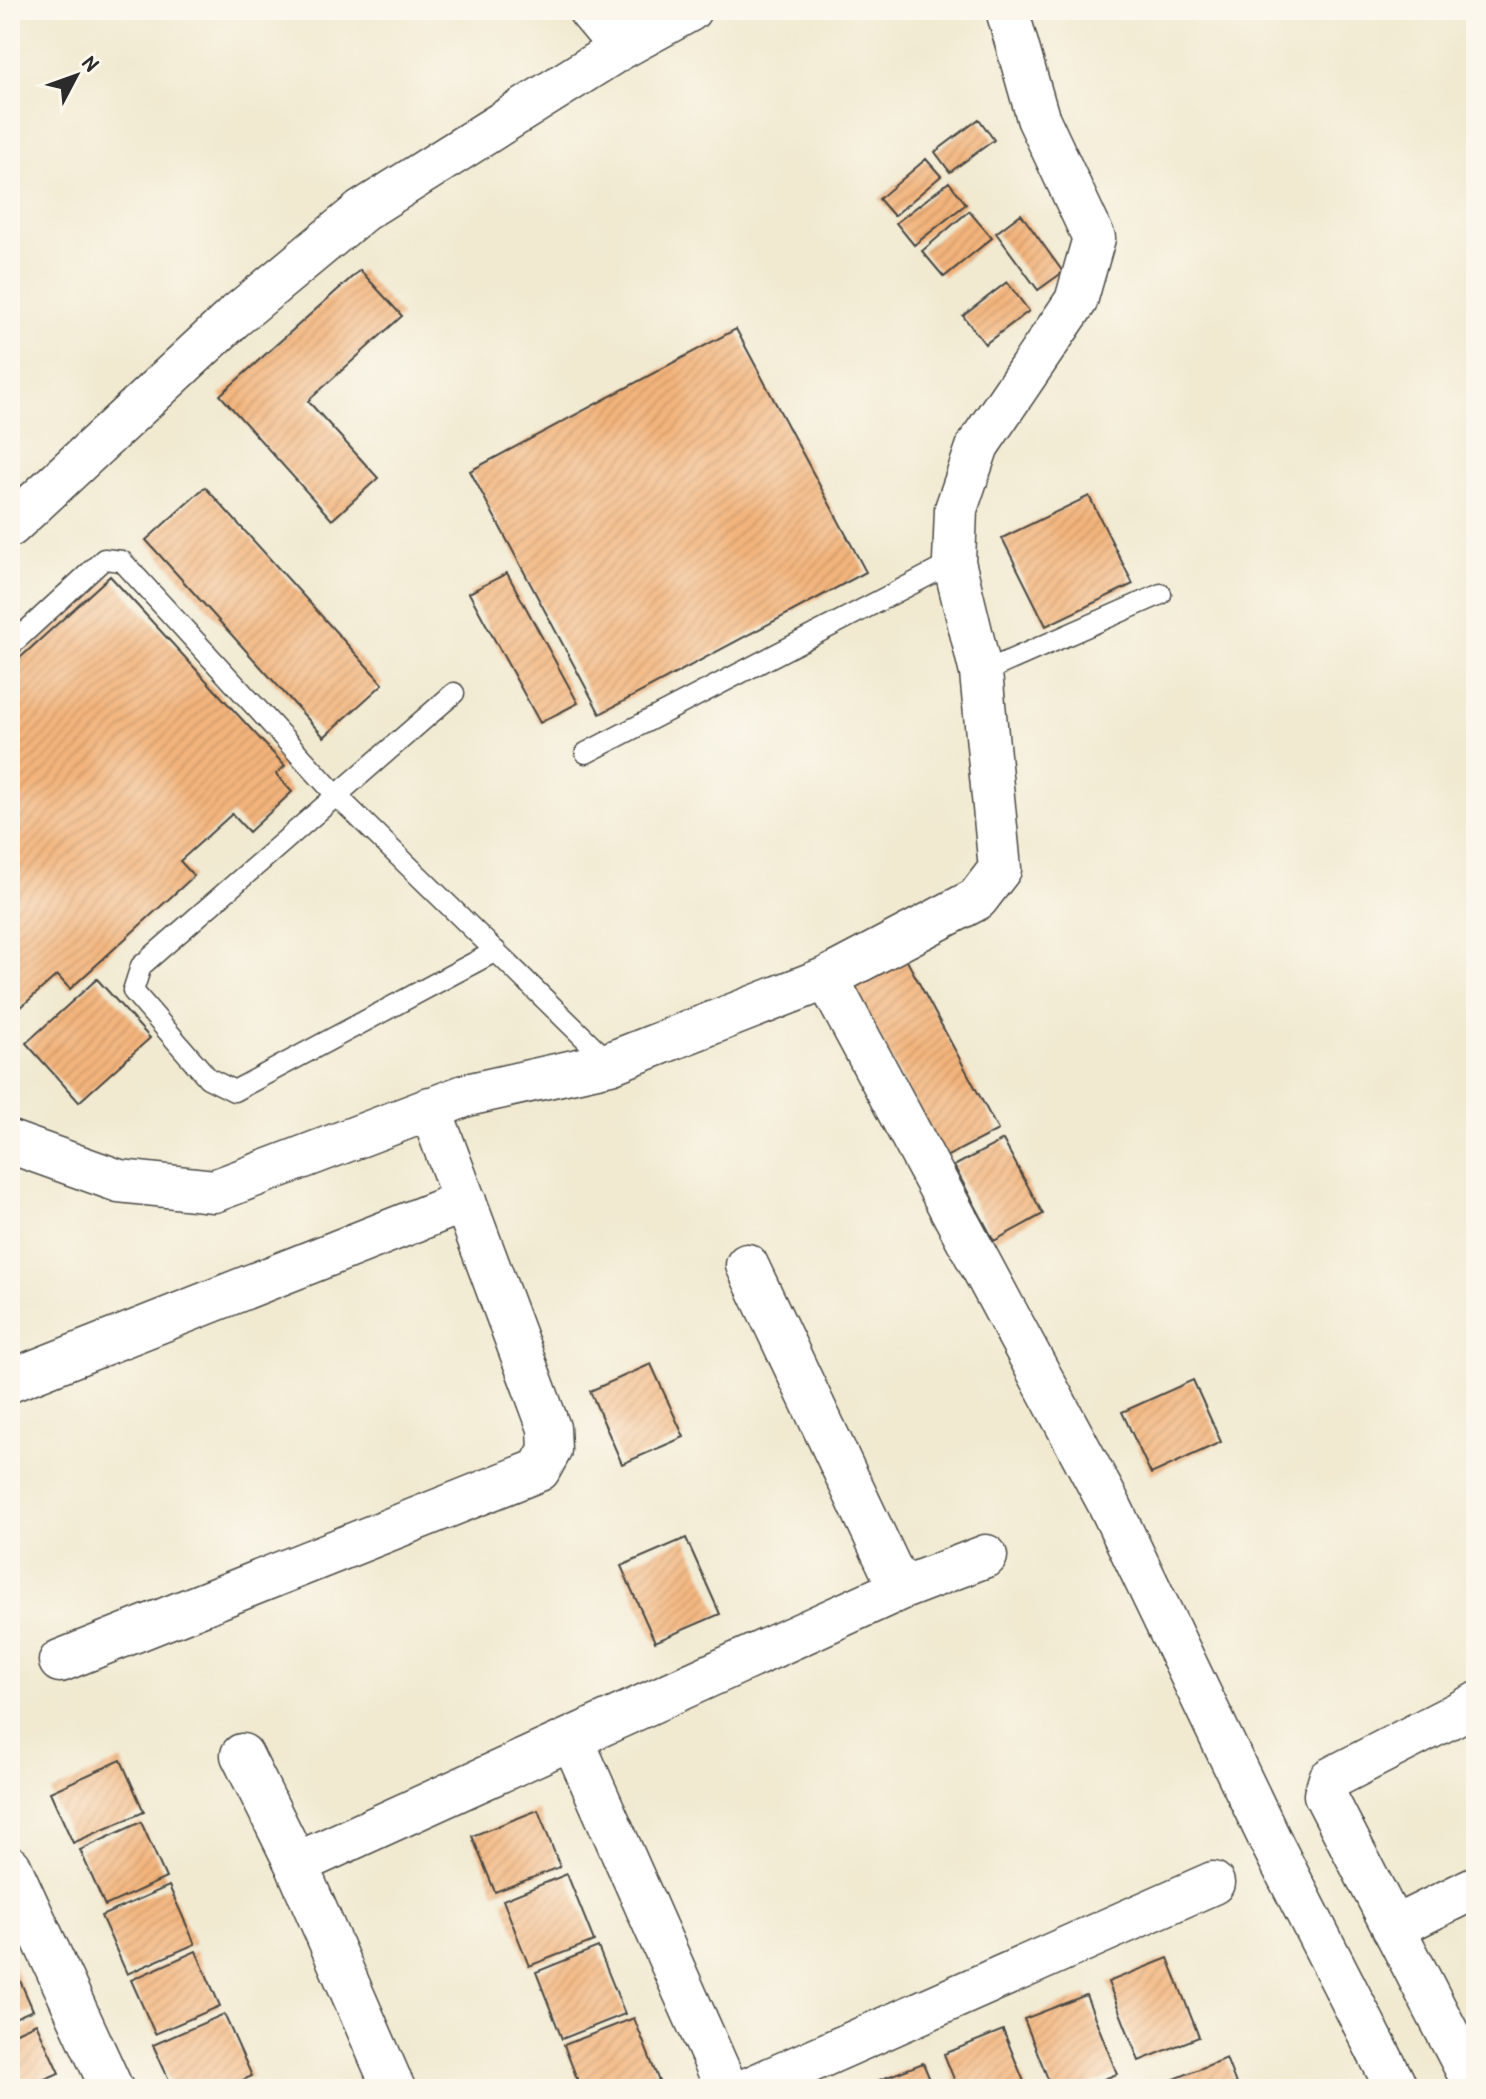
<svg xmlns="http://www.w3.org/2000/svg" width="1486" height="2099" font-family="'Patrick Hand',sans-serif">
  <style>
    .building { fill: url(#building-hatch) }
    .lines { fill: none; stroke-linecap: round; stroke-linejoin: round }
    .lane-casing { stroke: #494844; stroke-width: 23 }
    .street-casing { stroke: #494844; stroke-width: 45 }
    .lane { stroke: #fff; stroke-width: 20 }
    .street { stroke: #fff; stroke-width: 42 }
  </style>
  <defs>
    <pattern id="building-hatch" width="6" height="6" patternUnits="userSpaceOnUse" patternTransform="scale(2)"><rect width="6" height="6" fill="#f3b47c"/><path d="M-1 1l2-2M0 6l6-6M5 7l2-2" fill="none" stroke="#d09b6b"/></pattern>
  </defs>
  <rect width="100%" height="100%" fill="#fbf7ec"/>
  <filter id="ink" filterUnits="userSpaceOnUse"><feTurbulence type="fractalNoise" baseFrequency=".0125" numOctaves="2"/><feDisplacementMap in="SourceGraphic" scale="16" xChannelSelector="R" yChannelSelector="G"/><feConvolveMatrix kernelMatrix="1 2 1 2 8 2 1 2 1" color-interpolation-filters="sRGB"/></filter>
  <filter id="wash" filterUnits="userSpaceOnUse"><feTurbulence type="fractalNoise" baseFrequency=".006" numOctaves="4" result="noise"/><feDisplacementMap in="SourceGraphic" scale="32" xChannelSelector="R" yChannelSelector="G"/><feGaussianBlur stdDeviation="1.8" result="paint"/><feColorMatrix in="noise" values="0 0 0 0 0 0 0 0 0 0 0 0 0 0 0 0 0 1.4 0 .05"/><feComposite in="paint" operator="in"/></filter>
  <g filter="url(#wash)">
    <rect width="100%" height="100%" fill="#f1ead1"/>
    <g id="blocks">
      <path class="building" d="M 979,119 L 994,140 L 950,172 L 935,152 Z
        M 926,159 L 941,176 L 894,216 L 879,199 Z
        M 949,182 L 966,204 L 914,245 L 896,223 Z
        M 969,211 L 992,238 L 944,277 L 922,251 Z
        M 1021,214 L 1063,272 L 1038,290 L 996,233 Z
        M 360,270 L 402,316 L 308,401 L 378,478 L 332,520 L 220,395 Z
        M 1007,282 L 1029,311 L 985,344 L 963,316 Z
        M 736,329 L 866,572 L 600,714 L 470,471 Z
        M 205,487 L 383,684 L 324,737 L 146,540 Z
        M 1089,496 L 1133,584 L 1046,626 L 1002,538 Z
        M 507,573 L 578,703 L 540,723 L 469,593 Z
        M 110,576 L 285,766 L 276,774 L 292,792 L 249,832 L 232,814 L 180,861 L 194,876 L 70,989 L 57,975 L 10,1017 L 10,667 Z
        M 906,959 L 998,1130 L 944,1158 L 853,987 Z
        M 97,979 L 150,1038 L 79,1102 L 26,1043 Z
        M 1003,1140 L 1043,1214 L 994,1241 L 954,1166 Z
        M 651,1364 L 684,1437 L 622,1464 L 590,1391 Z
        M 1193,1380 L 1221,1442 L 1151,1474 L 1122,1412 Z
        M 686,1538 L 720,1614 L 655,1642 L 621,1566 Z
        M 121,1760 L 144,1812 L 73,1843 L 50,1792 Z
        M 538,1810 L 560,1867 L 495,1892 L 472,1836 Z
        M 141,1822 L 166,1878 L 105,1906 L 80,1850 Z
        M 567,1874 L 594,1941 L 529,1966 L 503,1900 Z
        M 169,1886 L 195,1944 L 127,1974 L 101,1916 Z
        M 598,1947 L 625,2014 L 562,2039 L 536,1972 Z
        M 196,1951 L 220,2006 L 155,2034 L 131,1980 Z
        M 10,1958 L 33,2010 L 10,2020 Z
        M 1168,1958 L 1199,2037 L 1139,2061 L 1108,1982 Z
        M 1086,1995 L 1117,2074 L 1079,2089 L 1052,2089 L 1024,2019 Z
        M 224,2014 L 252,2076 L 223,2089 L 173,2089 L 153,2045 Z
        M 634,2018 L 660,2084 L 648,2089 L 581,2089 L 564,2045 Z
        M 36,2023 L 59,2073 L 22,2089 L 10,2089 L 10,2035 Z
        M 1003,2030 L 1027,2089 L 958,2089 L 944,2054 Z
        M 1226,2058 L 1238,2089 L 1164,2089 L 1162,2084 Z
        M 923,2063 L 934,2089 L 865,2089 L 864,2086 Z"/>
    </g>
  </g>
  <g filter="url(#ink)">
    <use href="#blocks" fill-opacity="0" stroke="#494844" stroke-width="2"/>
    <g class="lines">
      <defs>
        <path id="lane" d="M 10,646 L 104,559 L 122,561 L 338,797 L 610,1063
          M 981,673 L 1161,594
          M 454,693 L 141,966 L 133,991 L 208,1078 L 234,1091 L 496,951
          M 586,753 L 954,562"/>
        <path id="street" d="M 589,10 L 621,48
          M 10,526 L 233,318 L 362,211 L 621,48 L 690,10
          M 827,978 L 1109,1504 L 1273,1846 L 1397,2089
          M 10,1142 L 119,1181 L 214,1191 L 467,1095 L 610,1063 L 827,978 L 977,899 L 1000,869 L 981,673 L 954,562 L 956,509 L 978,445 L 1076,301 L 1094,238 L 1038,118 L 1007,10
          M 747,1265 L 900,1589
          M 10,1381 L 465,1201
          M 60,1661 L 539,1470 L 550,1450 L 549,1428 L 430,1108
          M 1476,1704 L 1330,1779 L 1325,1795 L 1476,2088
          M 573,1741 L 727,2089
          M 242,1755 L 296,1864 L 394,2089
          M 296,1864 L 900,1589 L 986,1556
          M 10,1867 L 112,2089
          M 1393,1928 L 1476,1887
          M 748,2089 L 1213,1883"/>
      </defs>
      <use href="#lane" class="lane-casing"/>
      <use href="#street" class="street-casing"/>
      <use href="#lane" class="lane"/>
      <use href="#street" class="street"/>
    </g>
  </g>
  <rect width="1486" height="2099" fill="none" stroke="#fbf7ec" stroke-width="40"/>
  <g transform="translate(76 76) rotate(49)" stroke="#fbf7ec" stroke-width="6" paint-order="stroke">
  <path d="M0-6L14 30L0 20L-14 30Z" fill="#2b2b2b"/>
  <text y="-12" font-size="22" font-weight="bold" text-anchor="middle" fill="#2b2b2b">N</text>
  </g>
</svg>
